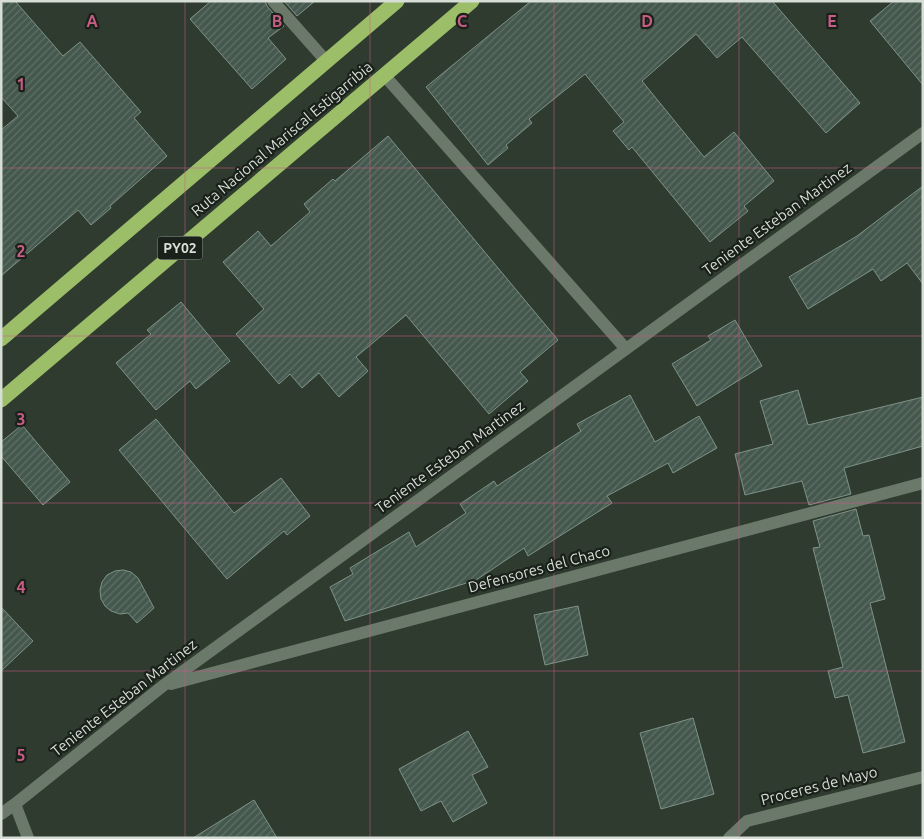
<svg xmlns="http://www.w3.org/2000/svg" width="924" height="839" font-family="Ubuntu,sans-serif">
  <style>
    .building { fill: url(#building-hatch); stroke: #7e9388 }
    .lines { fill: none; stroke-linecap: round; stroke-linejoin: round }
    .minor { stroke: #6b796a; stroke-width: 12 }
    .highway { stroke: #9dbe69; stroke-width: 15 }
    .grid { fill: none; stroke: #c95d86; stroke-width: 1; stroke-opacity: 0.55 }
    .labels { text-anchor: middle; stroke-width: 4.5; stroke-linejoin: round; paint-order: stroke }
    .shield { fill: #1a201a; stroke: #9ea59e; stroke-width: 1 }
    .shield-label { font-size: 14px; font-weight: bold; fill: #d6ded6 }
    .street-label { font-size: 15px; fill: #d6ded6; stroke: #1a201a }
    .grid-label { font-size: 16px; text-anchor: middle; font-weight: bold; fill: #c95d86; stroke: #1a201a; stroke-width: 4.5; stroke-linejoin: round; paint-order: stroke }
  </style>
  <defs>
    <pattern id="building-hatch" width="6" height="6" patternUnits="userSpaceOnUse" patternTransform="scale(1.25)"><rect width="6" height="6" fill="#45584e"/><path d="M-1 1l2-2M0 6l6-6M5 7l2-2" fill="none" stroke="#5f7067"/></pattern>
  </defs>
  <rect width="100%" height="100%" fill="#2e3b2e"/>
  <path class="building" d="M 1,1 L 15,1 L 63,56 L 80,42 L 141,112 L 134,118 L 167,156 L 110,206 L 111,208 L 91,225 L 78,210 L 1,276 L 1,130 L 18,116 L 1,97 Z
    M 211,1 L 265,1 L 267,6 L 284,26 L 268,38 L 286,59 L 252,89 L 190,19 Z
    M 284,1 L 315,1 L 297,16 Z
    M 531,1 L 772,1 L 860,103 L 826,133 L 742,37 L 717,58 L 696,34 L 642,81 L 704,157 L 734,132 L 774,181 L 744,206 L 748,211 L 710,242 L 632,147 L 629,150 L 613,131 L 624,122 L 585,74 L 529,119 L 532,123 L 506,145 L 508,148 L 488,165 L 426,87 Z
    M 894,1 L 923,1 L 923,85 L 870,21 Z
    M 388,136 L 558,340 L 520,372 L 528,381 L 489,414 L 406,315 L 356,357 L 368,371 L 339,397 L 319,373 L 302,388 L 290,374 L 279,384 L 236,334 L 264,309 L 223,262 L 258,231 L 271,246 L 310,212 L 304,204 L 333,179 L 335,181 Z
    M 923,186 L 923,284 L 907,263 L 881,281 L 873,269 L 808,309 L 789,277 L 857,236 Z
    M 181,302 L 230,361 L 196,389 L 190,381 L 156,410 L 116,363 L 151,334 L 147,330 Z
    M 735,320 L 762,366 L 697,406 L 672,364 L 711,340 L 708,336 Z
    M 798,390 L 808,425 L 923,397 L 923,446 L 844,468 L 851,494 L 809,505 L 802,481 L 745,495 L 735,454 L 773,444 L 760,401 Z
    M 630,395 L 655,442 L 699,416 L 717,448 L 673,473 L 668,463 L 607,496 L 612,503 L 528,556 L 524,548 L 476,580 L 345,621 L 330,587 L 353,574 L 350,568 L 409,532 L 416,547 L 466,513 L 460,504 L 494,481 L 497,486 L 581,431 L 577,424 Z
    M 156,419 L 234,513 L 281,478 L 310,516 L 287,535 L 284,531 L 227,579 L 119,450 Z
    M 22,425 L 70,482 L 43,505 L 1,456 L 1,442 Z
    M 856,509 L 863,536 L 869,535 L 885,599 L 870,603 L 905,742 L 863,753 L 848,695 L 835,698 L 828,671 L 843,667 L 813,548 L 820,547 L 813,521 Z
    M 123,570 L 131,572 L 138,578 L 154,608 L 137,623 L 128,613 L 120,614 L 111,611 L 105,606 L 101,599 L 100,590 L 102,582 L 107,575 L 115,571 Z
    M 578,606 L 588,655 L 545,665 L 534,615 Z
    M 1,607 L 33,641 L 1,671 Z
    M 693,718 L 714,794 L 661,809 L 640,733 Z
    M 468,731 L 488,767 L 472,775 L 487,803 L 453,822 L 441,801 L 421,811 L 399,769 Z
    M 254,800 L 277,838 L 193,838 Z"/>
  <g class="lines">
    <path class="minor" d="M 273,1 L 327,62
      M 384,75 L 626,349
      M 171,684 L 923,483
      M 15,804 L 28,838
      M 1,814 L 15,804 L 164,685 L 923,133
      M 729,838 L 747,821 L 923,777"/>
    <path class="highway" d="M 1,339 L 397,1
      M 1,400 L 472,1"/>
  </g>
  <path class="grid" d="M 185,1 L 185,838M 370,1 L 370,838M 554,1 L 554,838M 739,1 L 739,838M 1,168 L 923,168M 1,336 L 923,336M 1,503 L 923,503M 1,671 L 923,671"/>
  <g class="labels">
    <rect class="shield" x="157.5" y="236.5" width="45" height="23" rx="4"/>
    <g class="shield-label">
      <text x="180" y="253">PY02</text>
    </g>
    <g class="street-label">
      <text transform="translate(282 139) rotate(-40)" y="5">Ruta Nacional Mariscal Estigarribia</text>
      <text transform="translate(777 219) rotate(-36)" y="5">Teniente Esteban Martinez</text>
      <text transform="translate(450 457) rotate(-36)" y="5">Teniente Esteban Martinez</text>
      <text transform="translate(539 569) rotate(-15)" y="5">Defensores del Chaco</text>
      <text transform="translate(124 698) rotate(-38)" y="5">Teniente Esteban Martinez</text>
      <text transform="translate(819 786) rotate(-14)" y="5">Proceres de Mayo</text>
    </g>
  </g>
  <g class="grid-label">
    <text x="92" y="27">A</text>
    <text x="277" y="27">B</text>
    <text x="462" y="27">C</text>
    <text x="647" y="27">D</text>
    <text x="832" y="27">E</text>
    <text x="21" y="90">1</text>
    <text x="21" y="257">2</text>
    <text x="21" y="425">3</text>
    <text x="21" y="593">4</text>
    <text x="21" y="761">5</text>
  </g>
  <rect width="924" height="839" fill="none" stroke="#d6ded6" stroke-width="5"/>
</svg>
